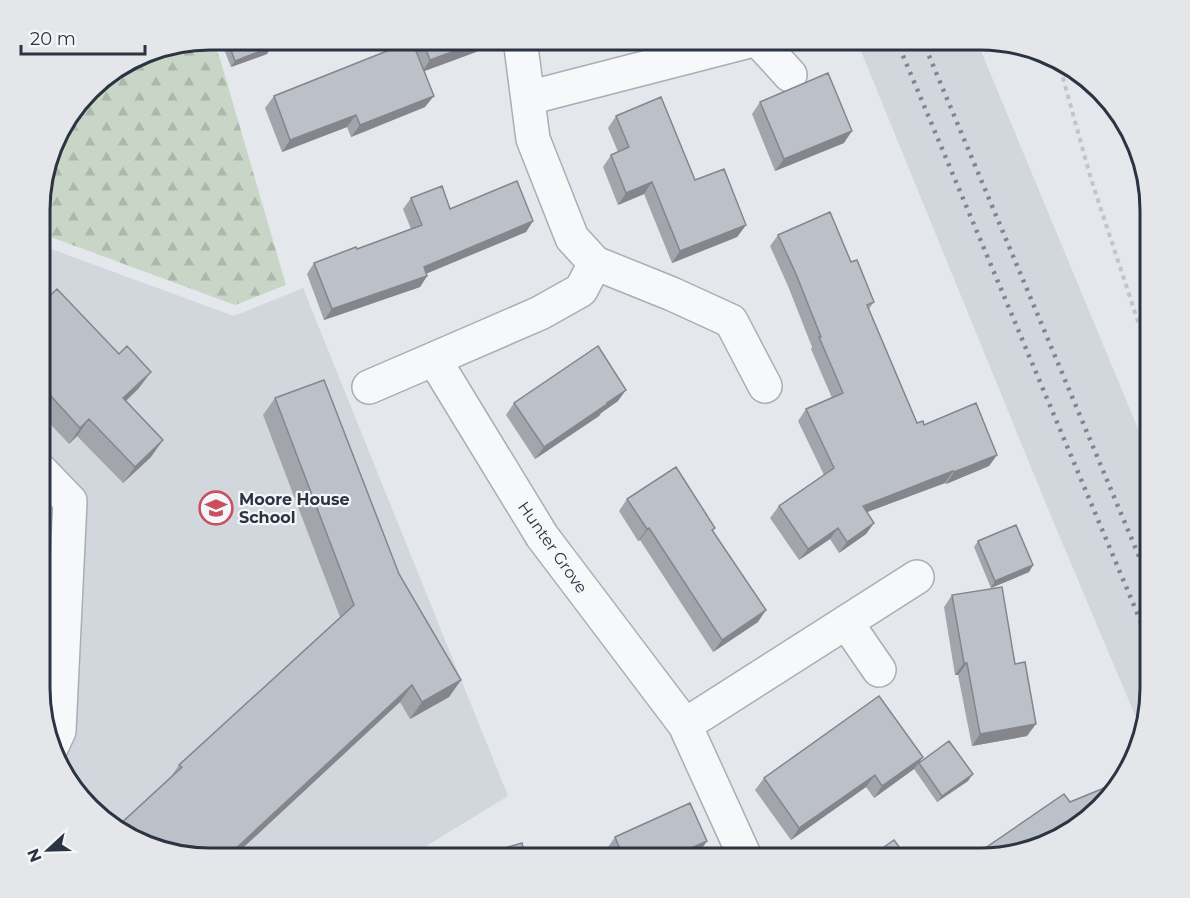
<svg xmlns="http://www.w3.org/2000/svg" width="1190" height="898" font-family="Montserrat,sans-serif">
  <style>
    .built { fill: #d2d6dd }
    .forest { fill: url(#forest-firs) }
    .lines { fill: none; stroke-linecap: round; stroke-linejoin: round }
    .minor-casing { stroke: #a9aeb5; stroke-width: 36 }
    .path { stroke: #c2c5ca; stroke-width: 4; stroke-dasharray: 4.5 4.5; stroke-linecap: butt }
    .minor { stroke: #f7f8fa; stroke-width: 33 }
    .rail { stroke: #7e8694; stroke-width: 4.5; stroke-dasharray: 3 6; stroke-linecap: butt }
    .wall { fill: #a2a5ac }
    .shaded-wall { fill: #84868c }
    .building { fill: #bcc0c8; stroke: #84868c; stroke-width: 1.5 }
    .labels { text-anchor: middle; stroke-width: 4.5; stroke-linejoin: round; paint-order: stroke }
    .poi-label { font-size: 16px; font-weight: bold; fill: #2c3443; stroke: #f4f6f8; text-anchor: start }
    .street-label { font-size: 16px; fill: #2c3443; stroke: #f4f6f8 }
    .rim { fill: none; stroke: #2c3443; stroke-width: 3 }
  </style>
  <defs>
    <pattern id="forest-firs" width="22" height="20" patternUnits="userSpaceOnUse" patternTransform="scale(1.5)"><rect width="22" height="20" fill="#c9d5c6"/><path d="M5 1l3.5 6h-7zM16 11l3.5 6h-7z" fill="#adb7ab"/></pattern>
  </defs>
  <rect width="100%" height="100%" fill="#e4e7eb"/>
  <path class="built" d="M 856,39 L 976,39 L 1151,460 L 1151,700 L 1143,734 L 1051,516 Z
    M 40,245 L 234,316 L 303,288 L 508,796 L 405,859 L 199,859 L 144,846 L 97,817 L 57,764 L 39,700 Z"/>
  <path class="forest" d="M 212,39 L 220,59 L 286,285 L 235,305 L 40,233 L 41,187 L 62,124 L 97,81 L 154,48 Z"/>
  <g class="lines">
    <defs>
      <path id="minor" d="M 520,39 L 533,139 L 572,238 L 595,263 L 581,290 L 540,313 L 434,359 L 542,536 L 685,725 L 746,859
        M 758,40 L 790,75
        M 528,98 L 757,39
        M 595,263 L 672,294 L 731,321 L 765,386
        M 369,387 L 434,359
        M 40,470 L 70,501 L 59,731 L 52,746
        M 846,622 L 879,670
        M 685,725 L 917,577"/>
    </defs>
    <use href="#minor" class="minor-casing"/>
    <path class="path" d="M 1058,60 L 1091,179 L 1151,361"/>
    <use href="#minor" class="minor"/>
    <path class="rail" d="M 896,39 L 1151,646
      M 922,39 L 1151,585"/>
  </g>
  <path class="wall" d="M 220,39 L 268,39 L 271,47 L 267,54 L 231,67 Z
    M 410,39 L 484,40 L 476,52 L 424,71 L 425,107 L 351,137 L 347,127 L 282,152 L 265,108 L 274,96 L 411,42 Z
    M 760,102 L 844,143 L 775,171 L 752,114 Z
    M 616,116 L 695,180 L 746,225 L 737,237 L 672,263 L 644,194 L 618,205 L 603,167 L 611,155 L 618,152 L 608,128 Z
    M 411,198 L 450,209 L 533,221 L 526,232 L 427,273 L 427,276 L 420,287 L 324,320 L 307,274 L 314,263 L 357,249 L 411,229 L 403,209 Z
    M 778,235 L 851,262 L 874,302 L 869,309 L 917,423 L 924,425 L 997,455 L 989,466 L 946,484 L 945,483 L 867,512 L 874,523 L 866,534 L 839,553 L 830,539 L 799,560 L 770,518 L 779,506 L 824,475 L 798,421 L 806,409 L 832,398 L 811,349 L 812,347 L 788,286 L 770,246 Z
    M 40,305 L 139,388 L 126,401 L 151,457 L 123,483 L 77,436 L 69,444 L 40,413 Z
    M 275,398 L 399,574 L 461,680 L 449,697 L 410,719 L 400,702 L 235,855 L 170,778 L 179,765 L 340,617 L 263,415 Z
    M 618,401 L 601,413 L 599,416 L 535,459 L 506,415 L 514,403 Z
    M 627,499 L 715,528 L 713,531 L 758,622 L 713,652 L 640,540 L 638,541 L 619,511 Z
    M 978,541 L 1033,565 L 1029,572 L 991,588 L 974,547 Z
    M 952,595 L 1027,736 L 972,746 L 958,675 L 955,675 L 944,607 Z
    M 923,757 L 920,761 L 968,781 L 937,802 L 914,769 L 874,798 L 866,787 L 791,840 L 755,790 L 764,778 Z
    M 1070,802 L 1056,842 L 981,859 L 975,859 L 981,851 Z
    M 615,837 L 707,841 L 700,851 L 682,859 L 613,859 L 608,847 Z"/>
  <path class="shaded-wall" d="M 484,40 L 476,52 L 422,72 L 430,60 Z
    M 271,47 L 267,54 L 231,67 L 235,61 Z
    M 434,96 L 425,107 L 351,137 L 360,125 Z
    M 356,115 L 347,127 L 282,152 L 290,140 Z
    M 852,131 L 844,143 L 775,171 L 784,159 Z
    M 652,182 L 644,194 L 618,205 L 626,193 Z
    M 533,221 L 526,232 L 416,278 L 424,267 Z
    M 746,225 L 737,237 L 672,263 L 680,251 Z
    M 427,276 L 420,287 L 324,320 L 332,309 Z
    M 151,372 L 139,388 L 111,415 L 123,398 Z
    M 626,390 L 618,401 L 601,413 L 599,416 L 535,459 L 544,447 Z
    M 89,419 L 77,436 L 69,444 L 80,428 Z
    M 163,440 L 151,457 L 123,483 L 135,467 Z
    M 997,455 L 989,466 L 946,484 L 954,472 Z
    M 953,471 L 945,483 L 854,517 L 863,506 Z
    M 874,523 L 866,534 L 839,553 L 847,542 Z
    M 649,528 L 640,540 L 638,541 L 647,529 Z
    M 838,528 L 830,539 L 799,560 L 808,549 Z
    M 1033,565 L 1029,572 L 991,588 L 995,581 Z
    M 766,610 L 758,622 L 713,652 L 722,640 Z
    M 964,663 L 967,663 L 958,675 L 955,675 Z
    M 461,680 L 449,697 L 410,719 L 422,702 Z
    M 412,685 L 400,702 L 231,859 L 232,852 Z
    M 1036,724 L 1027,736 L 972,746 L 980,734 Z
    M 923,757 L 914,769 L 874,798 L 882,786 Z
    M 973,774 L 968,781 L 937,802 L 942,796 Z
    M 875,775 L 866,787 L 791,840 L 799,828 Z
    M 707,841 L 700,851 L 682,859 L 680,853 Z"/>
  <path class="building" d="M 227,39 L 268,39 L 271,47 L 235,61 Z
    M 422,39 L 484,39 L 484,40 L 430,60 Z
    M 412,41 L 434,96 L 360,125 L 356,115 L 290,140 L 274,96 Z
    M 828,73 L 852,131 L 784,159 L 760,102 Z
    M 661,97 L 695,180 L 724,169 L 746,225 L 680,251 L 652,182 L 626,193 L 611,155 L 629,147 L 616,116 Z
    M 517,181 L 533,221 L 424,267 L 427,276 L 332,309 L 314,263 L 356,247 L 357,249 L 422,225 L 411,198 L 442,186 L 450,209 Z
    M 830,212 L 851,262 L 857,260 L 874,302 L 867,305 L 917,423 L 923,421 L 924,425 L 976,403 L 997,455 L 954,472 L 953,471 L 863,506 L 874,523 L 847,542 L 838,528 L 808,549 L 779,506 L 834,468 L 806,409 L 843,393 L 819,337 L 821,337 L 796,274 L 778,235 Z
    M 57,289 L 119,354 L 127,346 L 151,372 L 123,398 L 163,440 L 135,467 L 89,419 L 80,428 L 40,384 L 40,305 Z
    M 598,346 L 626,390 L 607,403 L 607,404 L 544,447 L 514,403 Z
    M 324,380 L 399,574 L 461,680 L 422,702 L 412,685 L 232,852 L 238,859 L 199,859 L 144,846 L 116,828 L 182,767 L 179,765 L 354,605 L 275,398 Z
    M 676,467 L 715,528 L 712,530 L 766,610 L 722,640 L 649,528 L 647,529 L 627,499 Z
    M 1016,525 L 1033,565 L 995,581 L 978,541 Z
    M 1002,587 L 1015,664 L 1025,662 L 1036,724 L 980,734 L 967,663 L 964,663 L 952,595 Z
    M 879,696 L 923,757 L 882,786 L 875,775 L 799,828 L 764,778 Z
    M 949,741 L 973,774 L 942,796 L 919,763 Z
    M 1121,781 L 1109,801 L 1056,842 L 986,858 L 981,851 L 1064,794 L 1070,802 Z
    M 690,803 L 707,841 L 680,853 L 682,859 L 624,859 L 615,837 Z
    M 894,840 L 908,859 L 867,859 Z
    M 522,843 L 526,859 L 477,859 L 476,856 Z"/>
  <defs>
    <symbol id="school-ring" viewBox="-11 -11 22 22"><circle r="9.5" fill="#f4f6f8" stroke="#c9515f" stroke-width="1.5"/><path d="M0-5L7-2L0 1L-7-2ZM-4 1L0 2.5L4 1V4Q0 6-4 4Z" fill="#c9515f"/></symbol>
  </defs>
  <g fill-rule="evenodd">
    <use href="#school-ring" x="197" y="489" width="38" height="38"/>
  </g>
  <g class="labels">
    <g class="poi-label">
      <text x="239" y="505">Moore House<tspan x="239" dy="18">School</tspan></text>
    </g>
    <g class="street-label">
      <text transform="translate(553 547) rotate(55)" y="6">Hunter Grove</text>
    </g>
  </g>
  <path d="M0 0H1190V898H0ZM210 50H980A160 160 0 0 1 1140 210V688A160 160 0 0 1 980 848H210A160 160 0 0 1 50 688V210A160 160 0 0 1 210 50Z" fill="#e4e6ea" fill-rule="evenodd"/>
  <path class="rim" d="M210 50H980A160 160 0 0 1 1140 210V688A160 160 0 0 1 980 848H210A160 160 0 0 1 50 688V210A160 160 0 0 1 210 50Z"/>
  <g transform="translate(48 850) rotate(248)" stroke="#f4f6f8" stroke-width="4.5" paint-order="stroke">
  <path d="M0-4.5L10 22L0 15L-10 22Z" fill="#2c3443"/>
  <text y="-9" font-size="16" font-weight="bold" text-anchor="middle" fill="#2c3443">N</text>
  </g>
  <path d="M21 45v9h124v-9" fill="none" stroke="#2c3443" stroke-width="3"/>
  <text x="30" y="45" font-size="18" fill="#2c3443" stroke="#f4f6f8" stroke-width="4.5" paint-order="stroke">20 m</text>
</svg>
